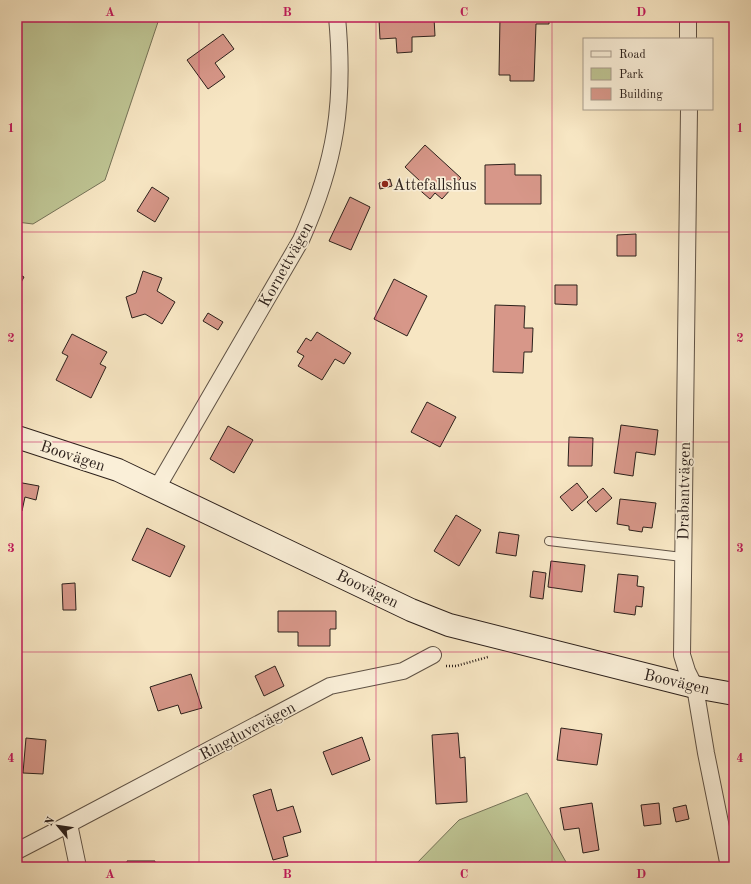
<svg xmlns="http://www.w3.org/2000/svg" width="751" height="884" font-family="'Old Standard TT',serif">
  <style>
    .green { fill: #bec493; stroke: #757257 }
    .building { fill: #d79789; stroke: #2c201b }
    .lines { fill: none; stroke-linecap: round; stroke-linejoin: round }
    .lane-casing { stroke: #5f5245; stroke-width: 10 }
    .street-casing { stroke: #5f5245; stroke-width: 18 }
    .secondary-casing { stroke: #2c201b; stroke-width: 24 }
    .path { stroke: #2c201b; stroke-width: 2.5; stroke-dasharray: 1 2; stroke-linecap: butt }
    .lane { stroke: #faefd8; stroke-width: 8 }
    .street { stroke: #faefd8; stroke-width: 16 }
    .secondary { stroke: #faefd8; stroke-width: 22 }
    .grid { fill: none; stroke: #c2185b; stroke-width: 1; stroke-opacity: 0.55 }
    .poi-dot { fill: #8f2418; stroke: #faefd8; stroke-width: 1.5 }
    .labels { text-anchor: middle; stroke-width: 3.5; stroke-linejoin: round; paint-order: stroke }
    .poi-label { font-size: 16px; fill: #2c201b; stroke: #faefd8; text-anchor: start }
    .street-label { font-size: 16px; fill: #2c201b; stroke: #faefd8 }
    .neatline { fill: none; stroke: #c2185b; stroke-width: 1.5 }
    .grid-label { font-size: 13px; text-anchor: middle; font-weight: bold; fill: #c2185b }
  </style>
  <rect width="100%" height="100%" fill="#f7e6c3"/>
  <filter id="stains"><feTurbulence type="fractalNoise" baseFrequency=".005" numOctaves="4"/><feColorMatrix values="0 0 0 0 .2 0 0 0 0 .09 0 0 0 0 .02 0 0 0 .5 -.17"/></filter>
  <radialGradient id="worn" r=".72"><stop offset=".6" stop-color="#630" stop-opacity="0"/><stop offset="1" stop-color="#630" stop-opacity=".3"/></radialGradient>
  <path class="green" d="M 17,17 L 148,17 L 159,19 L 105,180 L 33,224 L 17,222 Z
    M 527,793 L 566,862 L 567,867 L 413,867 L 459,820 Z"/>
  <path class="building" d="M 500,17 L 549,17 L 549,24 L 536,24 L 534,81 L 510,81 L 510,75 L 499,75 Z
    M 434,18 L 435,36 L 412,37 L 412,52 L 397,53 L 396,38 L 380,39 L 379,20 Z
    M 223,34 L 234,49 L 215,63 L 225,77 L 208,89 L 187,60 Z
    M 425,145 L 461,178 L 442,199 L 435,193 L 430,199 L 415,186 L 420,181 L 405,167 Z
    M 515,164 L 515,175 L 541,175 L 541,204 L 485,204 L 485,165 Z
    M 390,179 L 392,186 L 380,189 L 379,183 Z
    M 152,187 L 169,198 L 155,222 L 137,211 Z
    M 350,197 L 370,207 L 351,250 L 329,241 Z
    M 636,234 L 636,256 L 617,256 L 617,235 Z
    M 143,271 L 162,278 L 157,291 L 175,302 L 162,324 L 145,314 L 132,318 L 126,297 L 136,293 Z
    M 17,273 L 24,277 L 17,290 Z
    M 394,279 L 427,296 L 407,336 L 374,319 Z
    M 555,285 L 577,285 L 577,305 L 555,304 Z
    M 495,305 L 525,306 L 524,328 L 533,328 L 532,352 L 524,352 L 523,373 L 493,372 Z
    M 208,313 L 223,322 L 218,330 L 203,321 Z
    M 317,332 L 351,353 L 344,364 L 335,359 L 322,380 L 298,366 L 304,356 L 297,352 L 306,338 L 311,341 Z
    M 72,334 L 107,352 L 100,364 L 106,367 L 91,398 L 56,380 L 68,356 L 62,353 Z
    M 427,402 L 456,417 L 440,447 L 411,432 Z
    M 621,425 L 658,430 L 655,455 L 636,452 L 633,476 L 614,473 Z
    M 228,426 L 253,440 L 234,473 L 210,459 Z
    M 569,437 L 593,438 L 592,466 L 568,466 Z
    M 17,482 L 39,486 L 36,500 L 25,497 L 22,511 L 17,510 Z
    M 577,483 L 588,497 L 572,511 L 560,497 Z
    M 603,488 L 612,498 L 596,512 L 587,502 Z
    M 620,499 L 656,503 L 652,528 L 643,527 L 642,532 L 629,530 L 629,526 L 617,524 Z
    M 456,515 L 481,530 L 459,566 L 434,551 Z
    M 147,528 L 185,546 L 170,577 L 132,560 Z
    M 499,532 L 519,535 L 516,556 L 496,553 Z
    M 551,561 L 585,565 L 582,592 L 548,587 Z
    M 533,571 L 546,573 L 543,599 L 530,597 Z
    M 618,574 L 638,576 L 637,586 L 644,587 L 642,607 L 636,606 L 635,615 L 614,612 Z
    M 75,583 L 76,610 L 63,610 L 62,584 Z
    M 278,611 L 336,611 L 336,629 L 330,629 L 330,646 L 298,646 L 298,632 L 278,632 Z
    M 275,666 L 284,686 L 264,696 L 255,676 Z
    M 191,674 L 202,708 L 181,714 L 178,705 L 158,711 L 150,687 Z
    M 561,728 L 602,734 L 597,765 L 557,760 Z
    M 458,733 L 460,758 L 465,757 L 467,802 L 436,804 L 432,735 Z
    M 362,737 L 370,760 L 332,775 L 323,752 Z
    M 26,738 L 46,740 L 43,774 L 23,773 Z
    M 17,779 L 19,779 L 18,797 L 17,797 Z
    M 271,789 L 277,811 L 293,806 L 301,832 L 283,837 L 288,856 L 273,860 L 253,795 Z
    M 592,803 L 599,850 L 583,853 L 579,828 L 564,830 L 560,808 Z
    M 659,803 L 661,824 L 644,826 L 641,805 Z
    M 686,805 L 689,819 L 676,822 L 673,808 Z
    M 127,861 L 155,861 L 155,867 L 127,867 Z
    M 230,863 L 231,867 L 217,867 Z"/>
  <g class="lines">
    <defs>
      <path id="lane" d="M 549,541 L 682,557"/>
      <path id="street" d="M 688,17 L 688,39
        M 689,109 L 682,655 L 687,671 L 695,687 L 706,753 L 729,867
        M 157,488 L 301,240 C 336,162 345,102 337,17
        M 17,851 L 69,824
        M 78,867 L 69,824 L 330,686 L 403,671 L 433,655"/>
      <path id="secondary" d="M 17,437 L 118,470 L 411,610 L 449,625 L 695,687 L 734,694"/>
    </defs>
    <use href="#lane" class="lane-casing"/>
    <use href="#street" class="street-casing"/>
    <use href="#secondary" class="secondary-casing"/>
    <path class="path" d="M 446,666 L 456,666 L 488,657"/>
    <use href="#lane" class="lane"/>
    <use href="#street" class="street"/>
    <use href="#secondary" class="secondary"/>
  </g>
  <path class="grid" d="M 199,17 L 199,867M 376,17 L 376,867M 552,17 L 552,867M 17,232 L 734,232M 17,442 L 734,442M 17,652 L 734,652"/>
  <circle class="poi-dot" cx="385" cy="184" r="4"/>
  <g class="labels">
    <g class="poi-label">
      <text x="393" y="190">Attefallshus</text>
    </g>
    <g class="street-label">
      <text transform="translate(285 264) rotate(-61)" y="6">Kornettvägen</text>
      <text transform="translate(73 455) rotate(18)" y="6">Boovägen</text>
      <text transform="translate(683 491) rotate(-89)" y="6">Drabantvägen</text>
      <text transform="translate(368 588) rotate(26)" y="6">Boovägen</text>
      <text transform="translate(677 681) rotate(13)" y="6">Boovägen</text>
      <text transform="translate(247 730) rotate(-28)" y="6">Ringduvevägen</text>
    </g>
  </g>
  <rect width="751" height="884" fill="none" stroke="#f7e6c3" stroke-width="44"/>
  <rect x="583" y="38" width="130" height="72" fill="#faefd8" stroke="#a89c8c"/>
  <rect x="591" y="51" width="20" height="6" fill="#faefd8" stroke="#a89c8c"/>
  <text x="619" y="58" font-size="12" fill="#2c201b">Road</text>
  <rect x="591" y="68" width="20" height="12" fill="#bec493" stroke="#a89c8c"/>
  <text x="619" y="78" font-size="12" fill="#2c201b">Park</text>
  <rect x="591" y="88" width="20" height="12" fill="#d79789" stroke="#a89c8c"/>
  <text x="619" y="98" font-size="12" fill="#2c201b">Building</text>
  <g transform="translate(58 826) rotate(299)" stroke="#faefd8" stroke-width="3" paint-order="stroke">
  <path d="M0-3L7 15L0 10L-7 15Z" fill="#2c201b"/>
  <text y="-6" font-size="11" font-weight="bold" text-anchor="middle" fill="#2c201b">N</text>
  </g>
  <rect x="22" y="22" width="707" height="840" class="neatline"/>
  <g class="grid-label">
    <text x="110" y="16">A</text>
    <text x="287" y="16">B</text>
    <text x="464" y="16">C</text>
    <text x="641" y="16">D</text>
    <text x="11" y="132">1</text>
    <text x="740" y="132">1</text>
    <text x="11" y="342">2</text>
    <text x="740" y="342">2</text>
    <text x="11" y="552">3</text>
    <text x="740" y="552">3</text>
    <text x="11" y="762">4</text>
    <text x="740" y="762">4</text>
    <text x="110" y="878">A</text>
    <text x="287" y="878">B</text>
    <text x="464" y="878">C</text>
    <text x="641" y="878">D</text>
  </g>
  <rect width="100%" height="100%" filter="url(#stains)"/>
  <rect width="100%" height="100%" fill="url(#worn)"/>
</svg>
